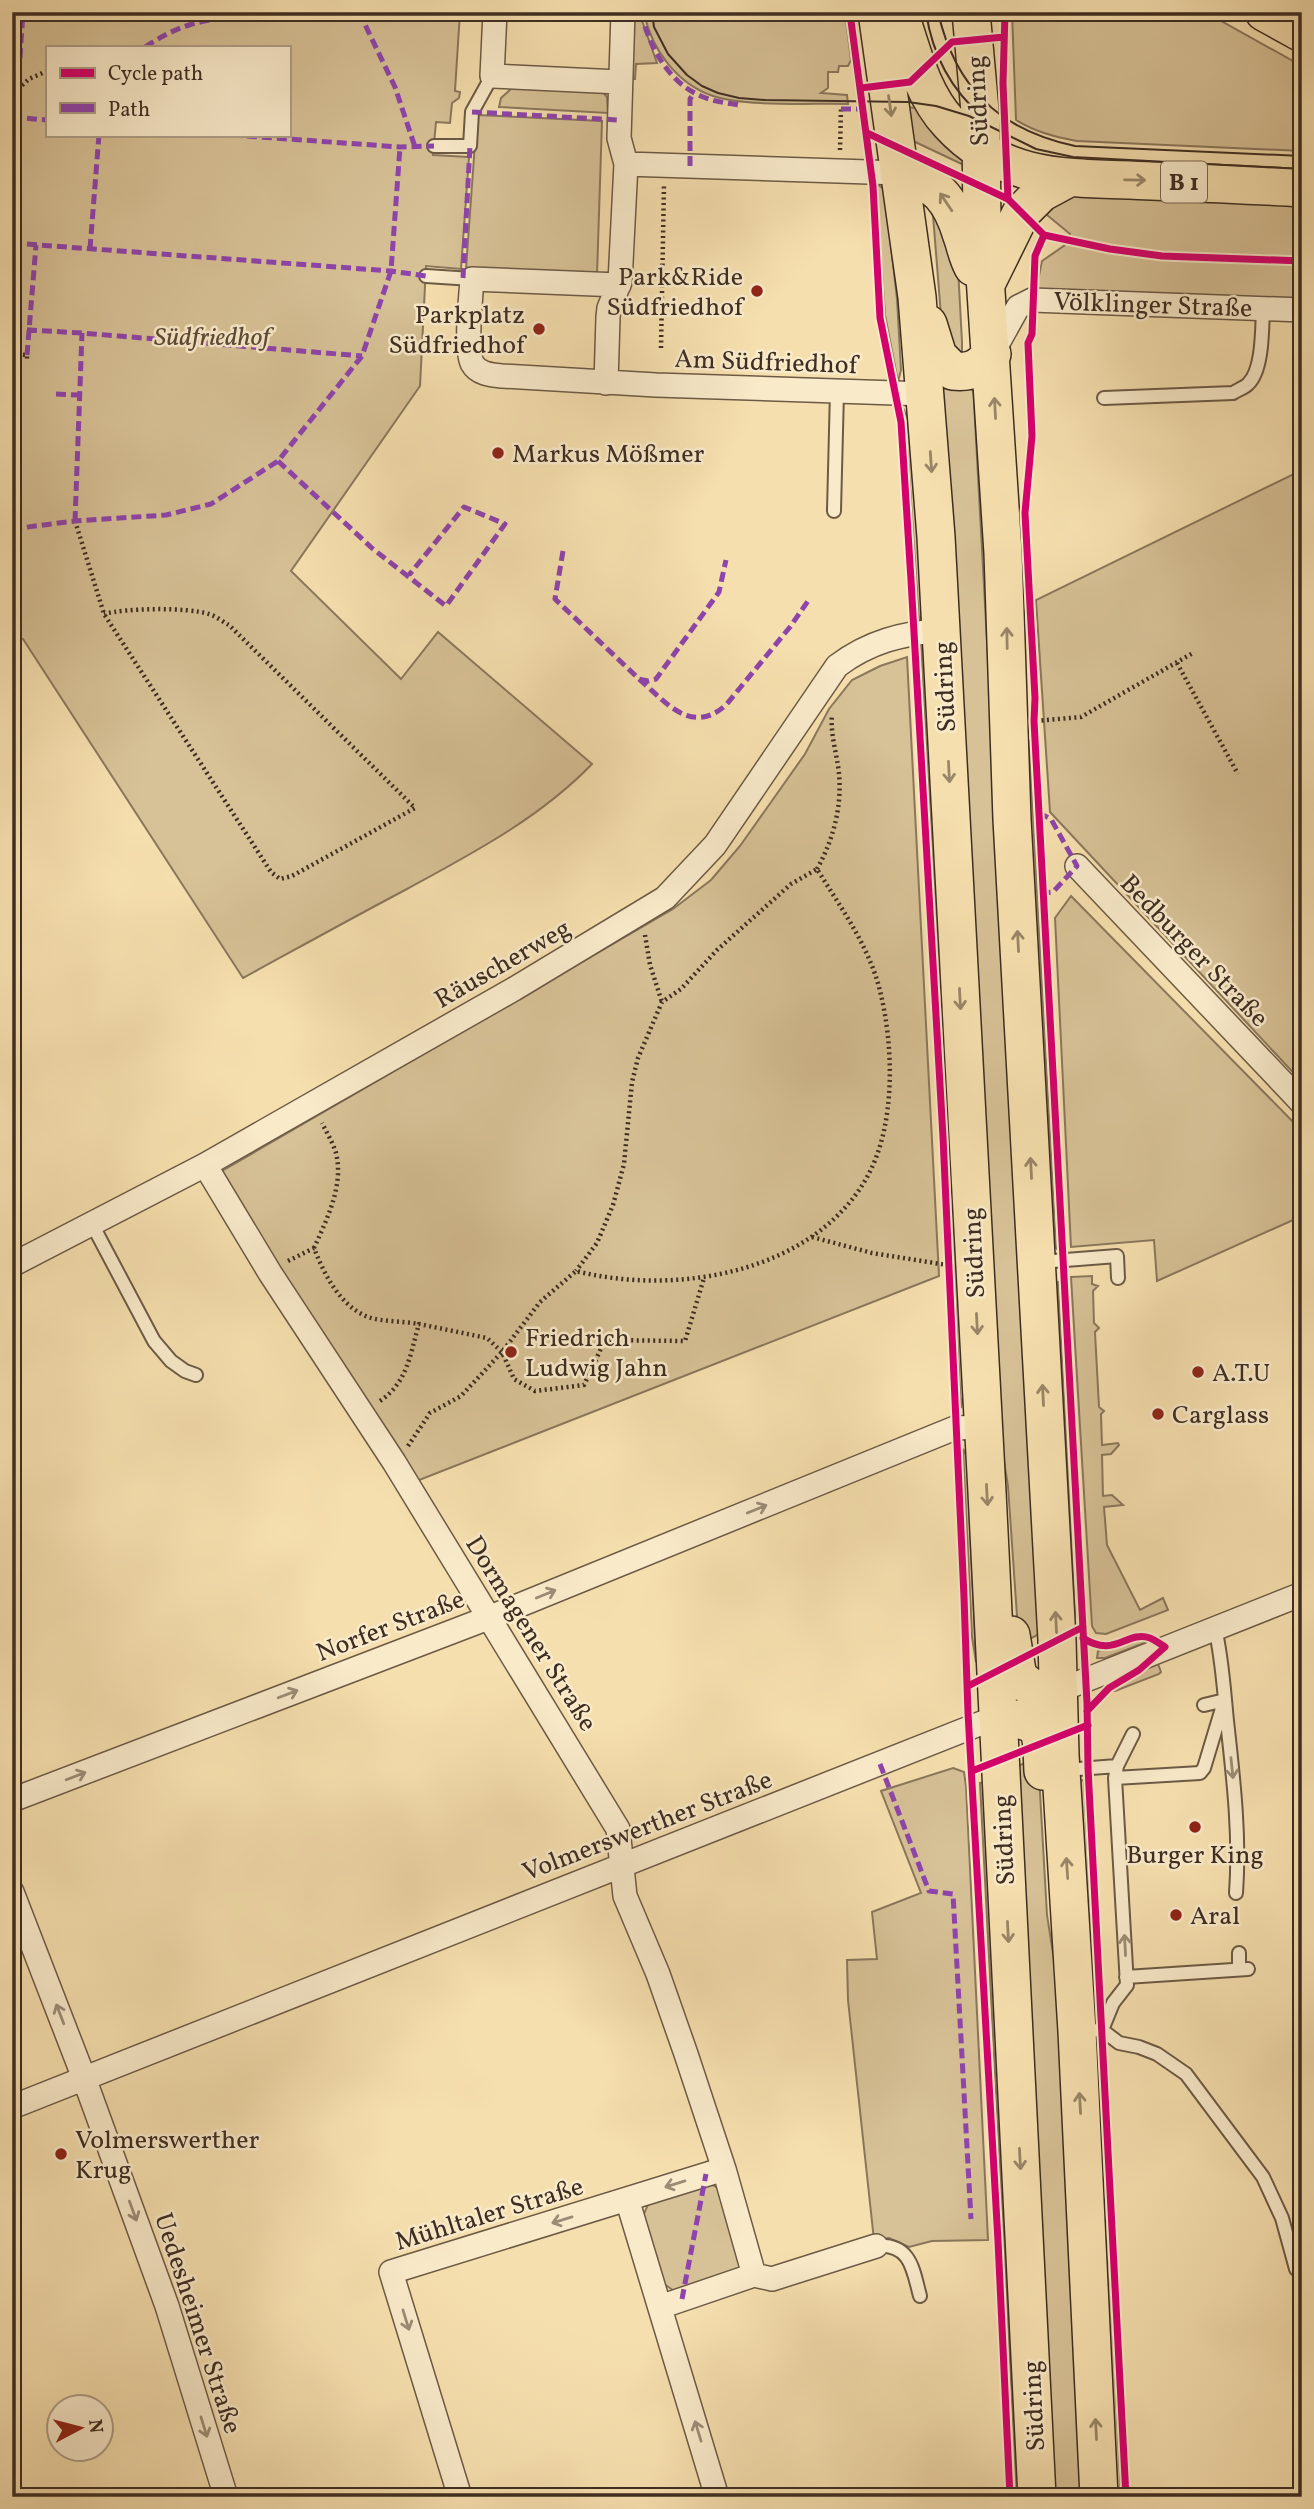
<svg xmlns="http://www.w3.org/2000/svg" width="1314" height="2509" font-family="Vollkorn,serif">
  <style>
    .green { fill: #d7c196; stroke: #8a775c; stroke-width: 2; fill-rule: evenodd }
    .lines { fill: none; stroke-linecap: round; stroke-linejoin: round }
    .lane-casing { stroke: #6c5a45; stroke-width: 16 }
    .street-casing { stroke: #6c5a45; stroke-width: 26 }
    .primary-casing { stroke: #3e2d22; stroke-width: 40 }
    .path { stroke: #3e2d22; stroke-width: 4.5; stroke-dasharray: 2 3.5; stroke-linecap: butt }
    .lane { stroke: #f9eaca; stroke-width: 12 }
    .street { stroke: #f9eaca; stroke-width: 23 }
    .primary { stroke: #f6dfae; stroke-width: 37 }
    .tram { stroke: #3e2d22; stroke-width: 2 }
    .quiet { stroke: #8e44ad; stroke-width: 5; stroke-dasharray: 10 5; stroke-linecap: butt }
    .cycleway-casing { stroke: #f9eaca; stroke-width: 11 }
    .cycleway { stroke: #d6006c; stroke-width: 7 }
    .oneway { stroke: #9a8668 }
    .oneway2 { stroke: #9c8c76 }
    .poi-dot { fill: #8f2418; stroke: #f9eaca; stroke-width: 2.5 }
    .labels { text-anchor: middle; stroke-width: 5; stroke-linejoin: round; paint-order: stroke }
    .shield { fill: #f9eaca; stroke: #766654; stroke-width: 2 }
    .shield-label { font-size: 24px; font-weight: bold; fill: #3e2d22 }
    .street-label { font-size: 26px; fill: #3e2d22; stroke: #f9eaca }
    .poi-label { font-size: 26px; fill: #3e2d22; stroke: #f9eaca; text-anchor: start }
    .park-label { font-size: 26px; font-style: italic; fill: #5d4b39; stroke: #f9eaca }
  </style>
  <rect width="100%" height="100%" fill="#f6dfae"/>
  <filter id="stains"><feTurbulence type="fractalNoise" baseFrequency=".00286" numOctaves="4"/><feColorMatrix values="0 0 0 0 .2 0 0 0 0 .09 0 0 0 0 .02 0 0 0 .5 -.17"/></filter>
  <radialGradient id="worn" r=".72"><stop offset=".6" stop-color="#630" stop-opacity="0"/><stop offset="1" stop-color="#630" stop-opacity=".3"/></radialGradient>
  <path class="green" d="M 12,12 L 460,12 L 455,91 L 460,92 L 459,98 L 452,103 L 450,123 L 436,122 L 433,155 L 469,157 L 461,269 L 426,266 L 420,386 L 291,571 L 401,679 L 438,632 L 592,764 C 540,818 473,853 407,889 C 352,918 298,948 243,978 L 23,639 L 12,640 ZM 47,47 L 289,47 L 289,135 L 47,135 Z
    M 634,12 L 639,12 L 657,63 L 636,64 L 635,79 L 631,79 Z
    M 644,12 L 842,12 L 846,20 L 851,60 L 848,66 L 839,66 L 838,72 L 828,72 L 828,88 L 821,93 L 847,95 L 848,104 C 811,103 746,107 713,96 C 677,84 651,49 644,12 Z
    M 1012,12 L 1205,12 L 1302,66 L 1302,151 L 1077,141 C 1055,137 1036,132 1016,120 Z
    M 512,88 L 601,90 L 607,97 L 608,113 L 499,107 L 501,98 Z
    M 907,107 L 923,109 L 965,155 L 966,166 L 911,140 Z
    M 477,115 L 602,121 L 597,275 L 466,269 Z
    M 876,184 L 883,188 L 885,193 L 897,299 L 901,370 L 898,382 L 885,315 Z
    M 1072,195 L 1302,204 L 1302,301 L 1036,290 L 1042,261 L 1065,245 L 1070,234 L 1041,210 Z
    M 933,215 L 957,249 L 962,342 L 962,353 L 959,355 L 943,341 Z
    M 942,378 L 973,384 L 1041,1633 L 1019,1645 L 1008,1486 L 997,1418 Z
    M 903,408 L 910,423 L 923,612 L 919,620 L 908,458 Z
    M 1302,470 L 1302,1082 L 1050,812 L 1036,600 Z
    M 921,647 L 924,650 L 964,1391 L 961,1408 Z
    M 907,657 L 939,1276 L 409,1484 L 222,1171 L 673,909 L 711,880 L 740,846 L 805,754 L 829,709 L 852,680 L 880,666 Z
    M 1023,735 L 1029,740 L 1056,1248 L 1050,1242 Z
    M 1071,896 L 1302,1131 L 1302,1216 L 1157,1281 L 1154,1240 L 1071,1247 L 1055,918 Z
    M 1092,1276 L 1092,1284 L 1098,1286 L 1093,1291 L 1094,1323 L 1099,1328 L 1095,1332 L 1099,1407 L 1104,1411 L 1101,1414 L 1102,1445 L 1118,1443 L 1119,1445 L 1111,1454 L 1102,1455 L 1103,1496 L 1112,1495 L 1123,1505 L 1104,1507 L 1107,1545 L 1140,1610 L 1163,1598 L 1168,1610 L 1106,1634 L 1096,1633 L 1092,1626 L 1071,1277 Z
    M 1052,1282 L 1058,1282 L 1075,1618 L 1070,1619 Z
    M 963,1449 L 967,1457 L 976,1662 L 972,1637 Z
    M 1139,1638 L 1147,1642 L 1105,1658 L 1097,1658 L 1098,1651 C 1111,1646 1126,1644 1139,1638 Z
    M 1158,1664 L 1161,1672 L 1159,1674 L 1115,1691 L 1110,1691 L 1132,1675 Z
    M 1038,1758 L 1047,1915 L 1057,1979 L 1085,2497 L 1054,2497 L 1015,1767 Z
    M 953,1768 L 964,1772 L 966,1786 L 988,2240 L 932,2241 L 909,2247 L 889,2238 L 874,2240 L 848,2000 L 847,1960 L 877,1959 L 872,1912 L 921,1893 L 881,1791 Z
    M 1084,1780 L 1096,2013 L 1094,2015 L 1078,1781 Z
    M 984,1782 L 1023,2497 L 1017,2497 L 980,1783 Z
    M 1093,2056 L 1099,2056 L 1121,2497 L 1114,2497 Z
    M 711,2184 L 722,2190 L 744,2261 L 737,2275 L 677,2293 L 664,2284 L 643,2216 L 649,2202 Z"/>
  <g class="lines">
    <defs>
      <path id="lane" d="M 434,146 L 470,146 L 472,112 L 492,76
        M 426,276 L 472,279
        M 1104,398 L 1233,393 C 1237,390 1244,388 1248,384 C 1263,370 1262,329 1263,308
        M 834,511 L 837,391
        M 92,1224 L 154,1341 L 171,1361 L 185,1371 L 196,1375
        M 1040,1262 L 1117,1256 L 1118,1278
        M 1215,1628 C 1223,1662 1224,1695 1228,1730 C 1234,1784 1240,1838 1236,1893
        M 1204,1705 L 1225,1700
        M 1065,1770 L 1117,1766
        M 1115,1778 L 1200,1773 L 1204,1768 L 1223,1705
        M 1239,1953 L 1239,1969
        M 1126,1977 L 1248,1969
        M 1102,2030 L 1113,2003 L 1127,1985 L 1115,1778 L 1117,1766 L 1133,1734
        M 1079,2031 L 1102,2030 L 1119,2043 L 1139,2047 L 1157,2054 L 1186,2074 L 1263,2177 L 1282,2218 L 1296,2269
        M 876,2246 C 911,2243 913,2270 920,2296"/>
      <path id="street" d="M 495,12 L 492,76 L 619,82
        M 626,164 L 899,173
        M 619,285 L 472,279 C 471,297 465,347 472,363 C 478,374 491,375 502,376 L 656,385 L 925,394
        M 992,354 L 1018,307 L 1032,300 L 1302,310
        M 606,383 L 608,317 L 609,308 L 620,282 L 626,164 L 619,138 L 623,12
        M 1077,866 L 1302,1103
        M 205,1165 L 270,1273 L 394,1462 L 618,1829 L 625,1896 L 658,1974 L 686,2054 L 724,2169 L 754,2275 L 660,2307
        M 12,1265 L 205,1165 L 514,989 L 665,898 L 715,845 L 837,666 C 870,641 902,634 941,630
        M 1048,1695 L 1302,1594
        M 12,1800 L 488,1618 L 955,1428 L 982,1427
        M 12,1892 L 84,2078 L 167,2306 L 226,2497
        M 12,2107 L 1007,1713
        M 627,2199 L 717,2497
        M 754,2275 L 772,2279 L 876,2246
        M 460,2497 L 391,2272 L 724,2169"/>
      <path id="primary" d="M 877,12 L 917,297 L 936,537 L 987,1492 L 1037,2497
        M 899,12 C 912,50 921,93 949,123 C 1005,185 1077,177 1152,181 C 1202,183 1252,185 1302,188
        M 971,12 L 981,122 L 982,230 L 1003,553 L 1012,819 L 1057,1640 L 1060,1755 L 1077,2031 L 1099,2497
        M 1264,12 L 1302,33
        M 899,173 C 936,181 951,199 962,236 C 966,247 967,256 973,267
        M 986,284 L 1021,213 L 1041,193 L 1067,179
        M 928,324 L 938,356 L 953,371 C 972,373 979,368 992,354
        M 1011,1635 L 1018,1677 L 1033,1689 L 1059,1690
        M 998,1717 C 1044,1721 1041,1727 1043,1771"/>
    </defs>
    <use href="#lane" class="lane-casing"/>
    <use href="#street" class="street-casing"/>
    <use href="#primary" class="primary-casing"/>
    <path class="path" d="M 12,59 L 20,62
      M 18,89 L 29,79 L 47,71
      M 840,150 L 841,109
      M 661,348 L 664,184
      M 12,354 L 27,355 L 27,361
      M 75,521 L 104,614 L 271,872 L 280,879 L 292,876 L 415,808 L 229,625 C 223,622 216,616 209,614 C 187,607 126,608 104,614
      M 1177,663 L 1238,774
      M 1036,721 L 1081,717 L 1193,653
      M 817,869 C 833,840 842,808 839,774 C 837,753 830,735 832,714
      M 645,935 L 650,965 L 662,1002
      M 812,1237 L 872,1253 L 947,1265
      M 314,1248 C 327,1219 344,1185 336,1153 C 333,1143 327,1133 322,1123
      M 288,1261 L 314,1248 C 324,1274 340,1306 368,1317 C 383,1322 403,1321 419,1324
      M 380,1401 C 408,1382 410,1354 419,1324 L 487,1338 L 502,1352 L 514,1379 L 535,1391 L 584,1385 L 605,1340 L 685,1341 L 704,1278
      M 408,1446 L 430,1413 L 461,1396 L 502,1352 L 540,1302 L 576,1271 C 674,1296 811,1274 866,1179 C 896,1127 894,1047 880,991 C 869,946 841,908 817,869 L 791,884 L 717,950 L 681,989 L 662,1002 L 638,1058 L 632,1082 L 624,1164 L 613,1205 L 597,1243 L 576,1271"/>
    <use href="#lane" class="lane"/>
    <use href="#street" class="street"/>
    <use href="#primary" class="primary"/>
    <path class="tram" d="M 652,12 L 654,27 L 668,54 L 687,75 L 702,86 L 718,93 L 739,98 L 765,100 L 908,102 L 936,106 L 969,116 L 1036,149 L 1073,157 L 1302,169
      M 926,12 C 932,53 951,90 983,117
      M 938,12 C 955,87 999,130 1075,146 L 1302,156"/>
    <path class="quiet" d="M 359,12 L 395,87 L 415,147
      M 641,12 C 649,47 670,86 706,98 C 716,102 728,103 739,105
      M 145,47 C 159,38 173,30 189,25 C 205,20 221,19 237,12
      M 841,109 L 863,109
      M 472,112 L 619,120
      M 12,117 L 47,120
      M 16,118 L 23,12
      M 232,135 L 400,147 L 434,146
      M 690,166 L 690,99 L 694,93
      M 12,243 L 391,271 L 426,276
      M 90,249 L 99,135
      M 463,278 L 470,146
      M 12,329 L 82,333 L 362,356
      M 27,355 L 36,245
      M 56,394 L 78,395
      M 278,461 L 373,549 L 446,606 L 505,524 L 464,507 L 409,575
      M 75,521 L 82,333
      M 12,529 L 75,521 L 166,515 L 211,504 L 278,461 L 362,356 L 391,271 L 400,147
      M 563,551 L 555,599 L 639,679 L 648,681 L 656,679 L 719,592 L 726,560
      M 639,679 C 666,702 691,736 726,705 L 790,627 L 808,601
      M 1039,813 L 1051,819 L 1077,866 L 1053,892 L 1043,893
      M 880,1764 L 929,1891 L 953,1894 L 971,2219
      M 682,2299 L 706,2174"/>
    <defs>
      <path id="cycleway" d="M 847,12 L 851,21 L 873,186 L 880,318 L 901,422 L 911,580 L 943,1137 L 964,1597 L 968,1713 L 998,2241 L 1010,2497
        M 1005,12 L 1003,83 L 1008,199
        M 861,88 L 910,82 L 952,42 L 1004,37
        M 867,133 L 1008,199 L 1044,235 L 1110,249 L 1162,256 L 1302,261
        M 1044,235 L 1035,256 L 1032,334 L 1028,343 L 1032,436 L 1025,513 L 1035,698 L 1034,721 L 1087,1703 L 1088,1768 L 1126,2497
        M 1083,1638 C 1115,1659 1126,1630 1150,1638 C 1155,1640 1160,1644 1165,1647 L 1139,1670 L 1109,1688 L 1087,1711
        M 968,1686 L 1083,1627
        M 972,1771 L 1088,1725"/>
    </defs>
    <use href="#cycleway" class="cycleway-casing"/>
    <use href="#cycleway" class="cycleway"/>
  </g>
  <defs><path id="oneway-shaft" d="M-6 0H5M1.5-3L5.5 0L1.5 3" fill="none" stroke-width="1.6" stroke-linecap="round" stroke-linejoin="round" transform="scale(1.75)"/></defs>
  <g class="oneway">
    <use href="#oneway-shaft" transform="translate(890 106) rotate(82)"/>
    <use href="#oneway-shaft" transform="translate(1135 180) rotate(1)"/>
    <use href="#oneway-shaft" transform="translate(946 202) rotate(-124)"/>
    <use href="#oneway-shaft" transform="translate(995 408) rotate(-93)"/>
    <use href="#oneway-shaft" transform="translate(931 462) rotate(86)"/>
    <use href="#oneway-shaft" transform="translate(1007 638) rotate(-91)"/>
    <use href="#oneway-shaft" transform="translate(949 772) rotate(87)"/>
    <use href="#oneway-shaft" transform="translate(1018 941) rotate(-93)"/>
    <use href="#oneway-shaft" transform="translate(960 999) rotate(87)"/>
    <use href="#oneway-shaft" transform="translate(1031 1168) rotate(-93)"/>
    <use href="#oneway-shaft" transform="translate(977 1324) rotate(87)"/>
    <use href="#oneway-shaft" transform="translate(1043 1395) rotate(-93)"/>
    <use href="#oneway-shaft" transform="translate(987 1495) rotate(87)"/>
    <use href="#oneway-shaft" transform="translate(1056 1622) rotate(-93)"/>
    <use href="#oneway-shaft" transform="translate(1067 1868) rotate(-94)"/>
    <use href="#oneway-shaft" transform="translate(1008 1932) rotate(87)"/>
    <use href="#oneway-shaft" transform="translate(1080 2103) rotate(-93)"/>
    <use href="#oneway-shaft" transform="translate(1020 2159) rotate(87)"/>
    <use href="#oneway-shaft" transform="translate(1096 2429) rotate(-93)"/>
  </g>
  <g class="oneway2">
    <use href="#oneway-shaft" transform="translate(757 1509) rotate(-22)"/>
    <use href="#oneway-shaft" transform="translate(546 1594) rotate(-22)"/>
    <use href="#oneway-shaft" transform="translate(288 1694) rotate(-21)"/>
    <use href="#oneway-shaft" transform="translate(1232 1768) rotate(84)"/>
    <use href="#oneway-shaft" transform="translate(76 1776) rotate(-21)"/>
    <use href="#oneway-shaft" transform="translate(1125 1945) rotate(-93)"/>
    <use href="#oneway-shaft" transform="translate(60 2014) rotate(-111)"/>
    <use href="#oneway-shaft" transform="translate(675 2184) rotate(163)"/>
    <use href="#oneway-shaft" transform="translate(133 2211) rotate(70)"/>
    <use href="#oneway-shaft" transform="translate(562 2220) rotate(163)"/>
    <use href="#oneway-shaft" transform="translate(406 2320) rotate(73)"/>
    <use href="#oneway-shaft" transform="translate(204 2427) rotate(73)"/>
    <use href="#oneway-shaft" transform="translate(698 2431) rotate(-107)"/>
  </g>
  <g class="poi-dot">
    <circle cx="757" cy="291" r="7"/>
    <circle cx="539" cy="329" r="7"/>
    <circle cx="498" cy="453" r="7"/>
    <circle cx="511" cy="1352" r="7"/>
    <circle cx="1198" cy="1372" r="7"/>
    <circle cx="1158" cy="1414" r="7"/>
    <circle cx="1195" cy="1827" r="7"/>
    <circle cx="1176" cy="1915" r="7"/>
    <circle cx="61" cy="2154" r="7"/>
  </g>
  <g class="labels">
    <rect class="shield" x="1161" y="161.5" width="46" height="41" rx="5"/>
    <g class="shield-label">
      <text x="1184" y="190">B 1</text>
    </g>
    <g class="street-label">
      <text transform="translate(977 101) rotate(-93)" y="9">Südring</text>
      <text transform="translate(1153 304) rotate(2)" y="9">Völklinger Straße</text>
      <text transform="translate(766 361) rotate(2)" y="9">Am Südfriedhof</text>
      <text transform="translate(944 687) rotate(-93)" y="9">Südring</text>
      <text transform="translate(1195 950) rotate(46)" y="9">Bedburger Straße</text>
      <text transform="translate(502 963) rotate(-30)" y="9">Räuscherweg</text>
      <text transform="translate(973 1253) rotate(-93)" y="9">Südring</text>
      <text transform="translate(390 1625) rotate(-21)" y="9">Norfer Straße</text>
      <text transform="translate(532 1633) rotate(58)" y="9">Dormagener Straße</text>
      <text transform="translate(647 1825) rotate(-21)" y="9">Volmerswerther Straße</text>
      <text transform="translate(1003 1840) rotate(-93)" y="9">Südring</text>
      <text transform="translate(489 2213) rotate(-17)" y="9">Mühltaler Straße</text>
      <text transform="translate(199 2323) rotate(72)" y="9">Uedesheimer Straße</text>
      <text transform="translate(1033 2406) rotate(-93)" y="9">Südring</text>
    </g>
    <g class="poi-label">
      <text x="743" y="285" text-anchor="end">Park&amp;Ride<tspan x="743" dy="30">Südfriedhof</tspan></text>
      <text x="525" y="323" text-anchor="end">Parkplatz<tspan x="525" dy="30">Südfriedhof</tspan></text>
      <text x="512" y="462">Markus Mößmer</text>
      <text x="525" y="1346">Friedrich<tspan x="525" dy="30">Ludwig Jahn</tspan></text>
      <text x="1212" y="1381">A.T.U</text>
      <text x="1172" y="1423">Carglass</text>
      <text x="1195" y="1863" text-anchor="middle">Burger King</text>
      <text x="1190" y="1924">Aral</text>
      <text x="75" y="2148">Volmerswerther<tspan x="75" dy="30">Krug</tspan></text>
    </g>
    <g class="park-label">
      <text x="212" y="345">Südfriedhof</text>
    </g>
  </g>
  <rect width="1314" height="2509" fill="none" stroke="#f6dfae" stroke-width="42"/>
  <rect x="14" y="14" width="1286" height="2481" fill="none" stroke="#3e2d22" stroke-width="3.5"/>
  <rect x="21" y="21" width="1272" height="2467" fill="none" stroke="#3e2d22" stroke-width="2"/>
  <rect x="46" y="46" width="245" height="91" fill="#f9eaca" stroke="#ae9e87" stroke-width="2"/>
  <rect x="60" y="68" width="35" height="10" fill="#d6006c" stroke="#ae9e87" stroke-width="2"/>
  <text x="108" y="80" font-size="21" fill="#3e2d22">Cycle path</text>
  <rect x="60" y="103" width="35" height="10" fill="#8e44ad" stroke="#ae9e87" stroke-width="2"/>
  <text x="108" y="116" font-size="21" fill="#3e2d22">Path</text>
  <g transform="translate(80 2428) rotate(83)"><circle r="33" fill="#f9eaca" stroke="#ae9e87" stroke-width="2"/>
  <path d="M0-5L12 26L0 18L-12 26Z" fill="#8f2418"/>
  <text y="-10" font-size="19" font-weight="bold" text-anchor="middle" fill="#3e2d22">N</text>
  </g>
  <rect width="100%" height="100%" filter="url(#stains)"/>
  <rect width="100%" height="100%" fill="url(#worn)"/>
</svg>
